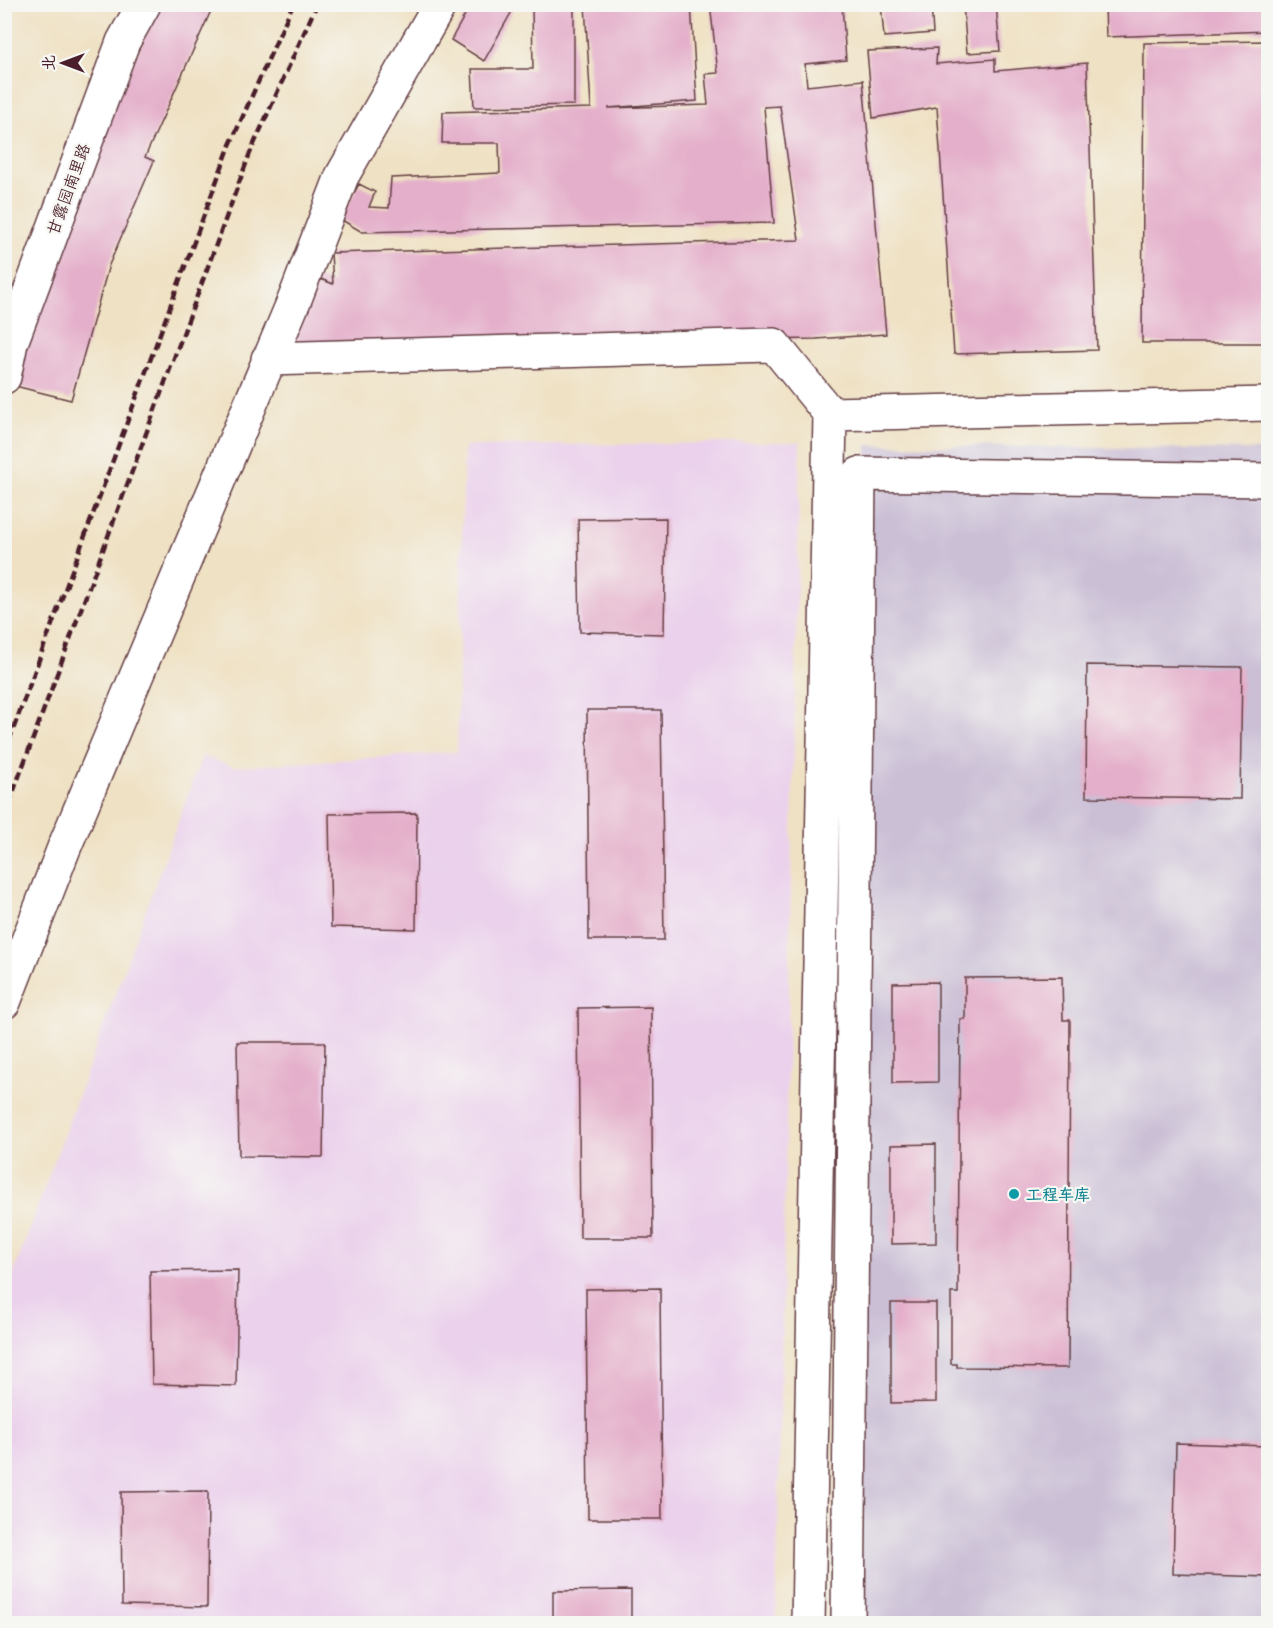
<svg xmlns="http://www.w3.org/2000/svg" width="1273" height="1628" font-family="'Patrick Hand','LXGW WenKai TC',sans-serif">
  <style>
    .built { fill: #ebd1ec }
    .industrial { fill: #cbbfd6 }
    .building { fill: #e4afca }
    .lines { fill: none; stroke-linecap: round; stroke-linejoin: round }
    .minor-casing { stroke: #633c42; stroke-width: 36 }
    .minor { stroke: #fff; stroke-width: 33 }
    .rail { stroke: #4a1f2b; stroke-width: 4.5; stroke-dasharray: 9 4.5; stroke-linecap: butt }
    .culture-dot { fill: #0f9aa8; stroke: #f6f6f2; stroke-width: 2 }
    .labels { text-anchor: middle; stroke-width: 4.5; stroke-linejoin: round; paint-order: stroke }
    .street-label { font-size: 16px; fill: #4a1f2b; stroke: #f6f6f2 }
    .culture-label { font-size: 16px; font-weight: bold; fill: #0d838f; stroke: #f6f6f2; text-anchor: start }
  </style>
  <rect width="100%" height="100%" fill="#f6f6f2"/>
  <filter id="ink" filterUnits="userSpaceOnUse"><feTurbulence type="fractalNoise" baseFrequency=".0167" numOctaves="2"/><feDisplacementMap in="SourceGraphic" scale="12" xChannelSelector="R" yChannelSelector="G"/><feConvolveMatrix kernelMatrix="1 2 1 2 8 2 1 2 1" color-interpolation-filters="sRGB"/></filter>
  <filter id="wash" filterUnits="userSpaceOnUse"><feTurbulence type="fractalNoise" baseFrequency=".008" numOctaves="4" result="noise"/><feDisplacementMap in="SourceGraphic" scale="24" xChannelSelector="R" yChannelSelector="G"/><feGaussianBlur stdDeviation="1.35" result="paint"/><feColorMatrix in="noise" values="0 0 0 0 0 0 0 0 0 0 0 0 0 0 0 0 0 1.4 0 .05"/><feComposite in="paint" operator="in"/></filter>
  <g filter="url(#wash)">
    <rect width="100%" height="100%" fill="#efe1c3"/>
    <path class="built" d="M 800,442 L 776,1623 L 5,1623 L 4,1299 L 202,756 L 234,767 L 457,752 L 464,446 Z"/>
    <path class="industrial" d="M 867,445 L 1268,450 L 1268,1623 L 852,1624 Z"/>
    <g id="blocks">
      <path class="building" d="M 160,4 L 214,4 L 145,157 L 154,161 L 109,265 L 71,400 L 11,385 L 100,132 Z
        M 471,4 L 516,4 L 484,61 L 451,40 Z
        M 532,4 L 574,4 L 574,105 L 474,107 L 472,69 L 533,69 Z
        M 585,4 L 691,4 L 697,101 L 608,108 L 708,105 L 705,74 L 718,73 L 710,4 L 842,4 L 846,60 L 805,64 L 807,86 L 863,80 L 886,334 L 816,339 L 313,347 L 290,338 L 316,277 L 333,284 L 331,253 L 799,240 L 780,106 L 764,107 L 774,223 L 362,232 L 340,219 L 359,184 L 375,192 L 369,207 L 389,208 L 391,178 L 500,173 L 499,143 L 442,143 L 443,112 L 591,108 Z
        M 881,4 L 931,4 L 933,33 L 884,37 Z
        M 963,4 L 996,4 L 1000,51 L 967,53 Z
        M 1105,4 L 1268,4 L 1268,31 L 1106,37 Z
        M 1268,41 L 1268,343 L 1142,343 L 1144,43 Z
        M 937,48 L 936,64 L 995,59 L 995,71 L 1087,63 L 1097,350 L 954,354 L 937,107 L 873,118 L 867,51 Z
        M 666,518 L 664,634 L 580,632 L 578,519 Z
        M 1087,665 L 1242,667 L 1240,799 L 1086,797 Z
        M 587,710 L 661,710 L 664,940 L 589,940 Z
        M 417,813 L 416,929 L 331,927 L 329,814 Z
        M 1062,977 L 1063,1020 L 1070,1020 L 1068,1368 L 957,1367 L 957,1364 L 951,1364 L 951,1293 L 958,1293 L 960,1019 L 965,1019 L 965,978 Z
        M 938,982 L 938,1082 L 893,1083 L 893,983 Z
        M 651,1007 L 653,1238 L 580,1238 L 578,1008 Z
        M 237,1042 L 325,1042 L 323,1157 L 239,1156 Z
        M 936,1144 L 936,1243 L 891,1244 L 891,1145 Z
        M 238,1270 L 236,1386 L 152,1384 L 150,1271 Z
        M 660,1288 L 662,1519 L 588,1519 L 586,1289 Z
        M 891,1303 L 936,1303 L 936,1402 L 891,1403 Z
        M 1176,1443 L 1268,1446 L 1268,1577 L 1173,1574 Z
        M 208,1491 L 207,1607 L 122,1605 L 121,1492 Z
        M 631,1590 L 631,1624 L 553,1624 L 553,1591 Z"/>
    </g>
  </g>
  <g filter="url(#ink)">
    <use href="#blocks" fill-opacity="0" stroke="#633c42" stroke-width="1.5"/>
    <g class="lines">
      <defs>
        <path id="minor" d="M 268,359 L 774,345 L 830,414 L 1268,404
          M 4,377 L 11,343 L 123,42 L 144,4
          M 4,1002 L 64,848 L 296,296 L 342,176 L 440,4
          M 808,1624 L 830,414
          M 848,1624 L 859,474 L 1268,480"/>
      </defs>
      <use href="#minor" class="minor-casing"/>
      <use href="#minor" class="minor"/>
      <path class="rail" d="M 4,754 L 230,145 L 293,4
        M 4,817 L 250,153 L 317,4"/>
    </g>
  </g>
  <circle class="culture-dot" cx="1014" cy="1194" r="6"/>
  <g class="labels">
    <g class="street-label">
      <text transform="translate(68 189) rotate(-70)" y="6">甘露园南里路</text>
    </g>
    <g class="culture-label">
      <text x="1026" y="1200">工程车库</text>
    </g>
  </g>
  <rect width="1273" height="1628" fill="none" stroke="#f6f6f2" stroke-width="24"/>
  <g transform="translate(63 63) rotate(270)" stroke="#f6f6f2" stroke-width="4.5" paint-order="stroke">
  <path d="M0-4.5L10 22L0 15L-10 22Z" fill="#4a1f2b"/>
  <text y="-9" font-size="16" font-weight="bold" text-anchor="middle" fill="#4a1f2b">北</text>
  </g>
</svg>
